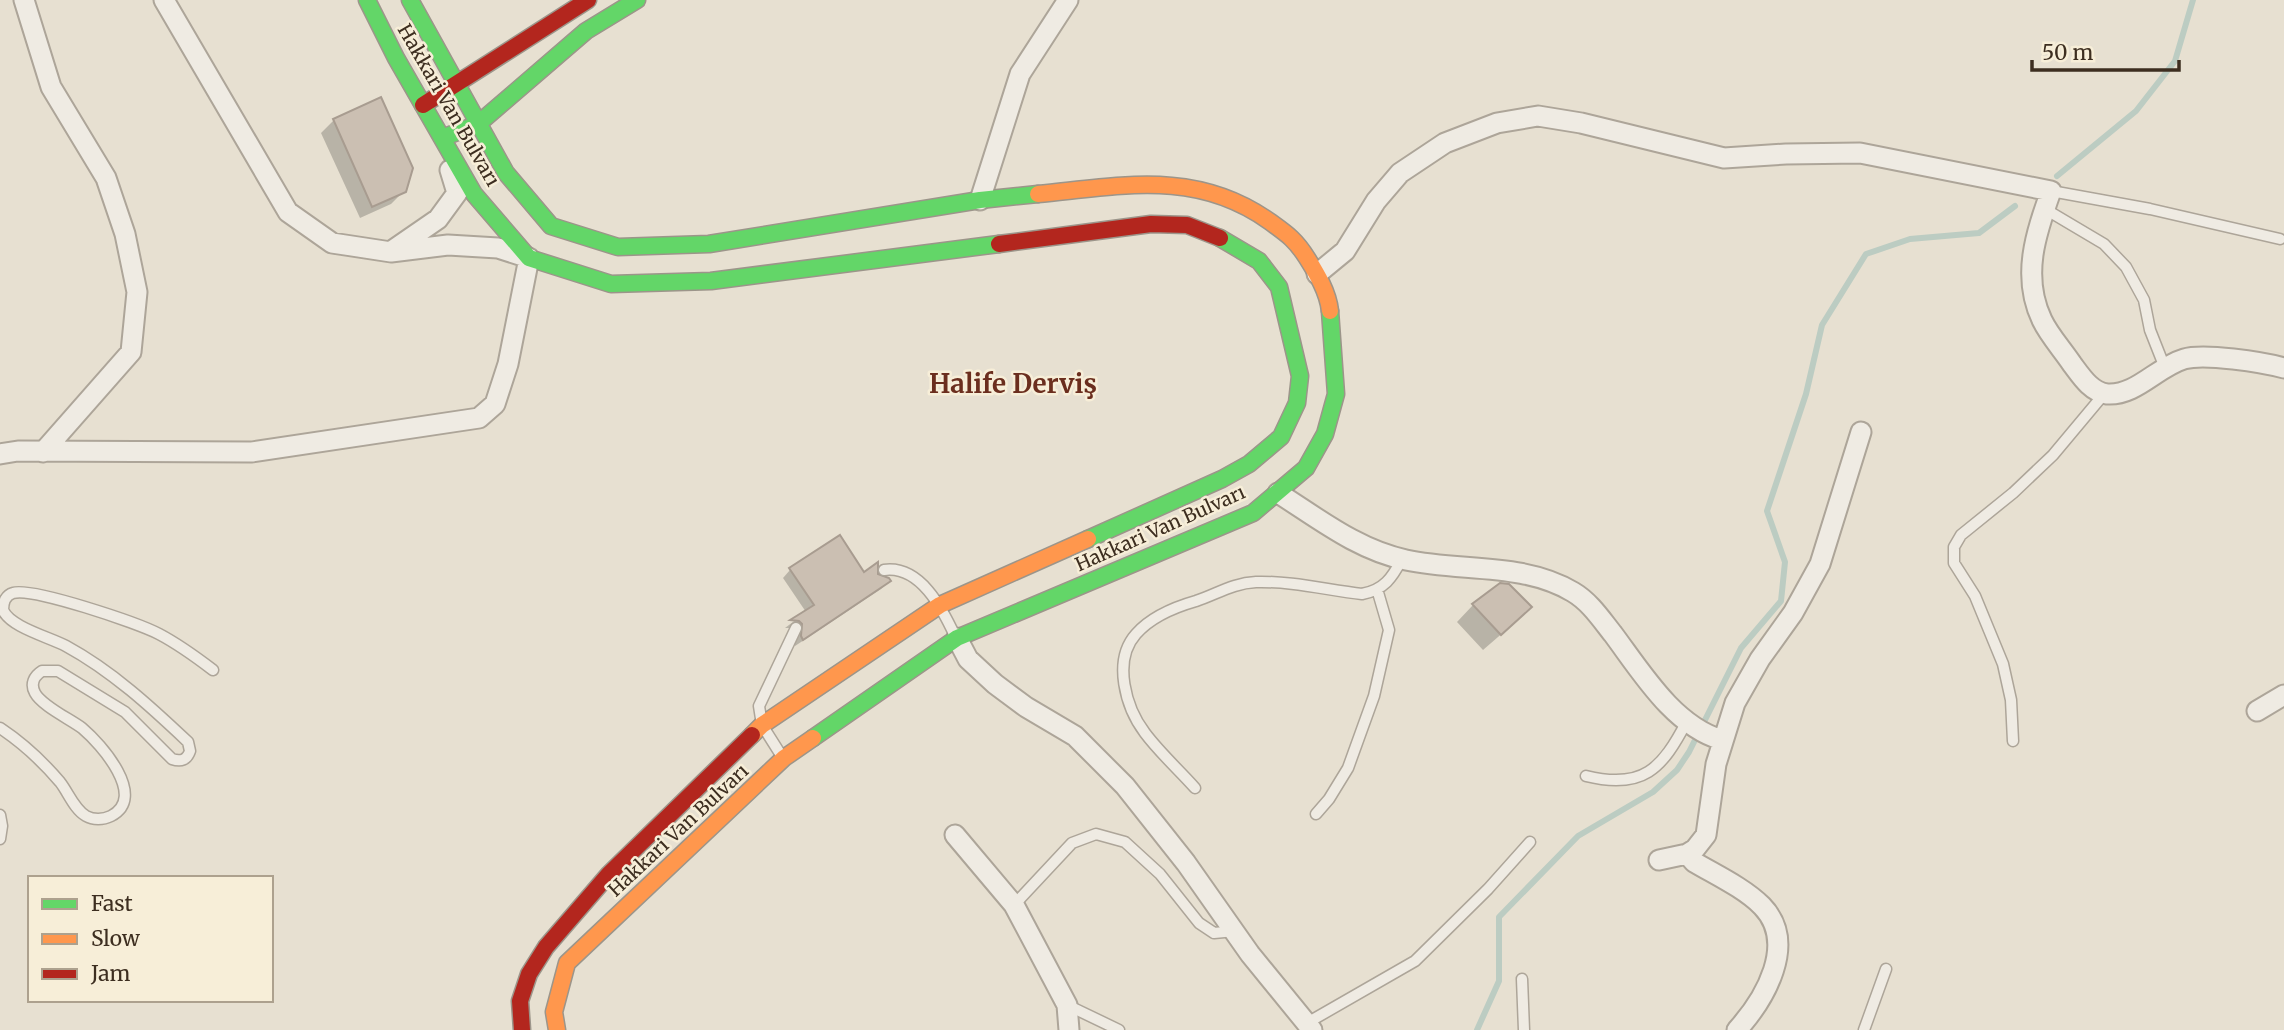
<svg xmlns="http://www.w3.org/2000/svg" width="2284" height="1030" font-family="Merriweather,serif">
  <style>
    .shadow { fill: #0003 }
    .lines { fill: none; stroke-linecap: round; stroke-linejoin: round }
    .stream { stroke: #bcccc2; stroke-width: 6 }
    .building { fill: #cbbfb2; stroke: #a89c90; stroke-width: 2 }
    .lane-casing { stroke: #ada599; stroke-width: 13 }
    .street-casing { stroke: #ada599; stroke-width: 23 }
    .fast-casing { stroke: #9c958a; stroke-width: 19 }
    .slow-casing { stroke: #9c958a; stroke-width: 19 }
    .jam-casing { stroke: #9c958a; stroke-width: 19 }
    .lane { stroke: #efebe3; stroke-width: 10 }
    .street { stroke: #efebe3; stroke-width: 19 }
    .fast { stroke: #63d668; stroke-width: 16 }
    .slow { stroke: #ff974d; stroke-width: 16 }
    .jam { stroke: #b3261e; stroke-width: 16 }
    .labels { text-anchor: middle; stroke-width: 5; stroke-linejoin: round; paint-order: stroke }
    .street-label { font-size: 19px; fill: #3d2e20; stroke: #f7eed8 }
    .district-label { font-size: 26px; font-weight: bold; fill: #6b2e1e; stroke: #f7eed8 }
  </style>
  <rect width="100%" height="100%" fill="#e7e0d1"/>
  <path class="shadow" d="M 334,120 L 404,191 L 391,204 L 360,218 L 321,133 Z
    M 790,570 L 863,574 L 876,575 L 889,581 L 881,589 L 795,646 L 795,633 L 790,628 L 785,628 L 806,612 L 783,578 Z
    M 1473,605 L 1513,624 L 1483,650 L 1457,622 Z"/>
  <g class="lines">
    <path class="stream" d="M 2057,176 L 2136,111 L 2175,61 L 2193,0
      M 1477,1030 L 1499,981 L 1499,917 L 1578,836 L 1653,792 L 1677,770 L 1689,752 L 1741,648 L 1781,601 L 1785,562 L 1767,511 L 1806,394 L 1822,325 L 1866,254 L 1910,239 L 1979,233 L 2015,206"/>
  </g>
  <path class="building" d="M 381,97 L 413,168 L 406,192 L 372,207 L 333,119 Z
    M 840,535 L 864,572 L 878,562 L 878,574 L 889,578 L 891,581 L 803,640 L 801,636 L 802,624 L 799,621 L 790,620 L 814,605 L 789,568 Z
    M 1500,583 L 1509,584 L 1532,607 L 1501,635 L 1472,604 Z"/>
  <g class="lines">
    <defs>
      <path id="lane" d="M 2051,191 L 2150,209 L 2280,239
        M 2045,209 L 2104,244 L 2126,267 L 2144,300 L 2150,330 L 2165,368
        M 884,570 C 920,565 942,608 955,636
        M 0,728 C 21,742 43,762 60,782 C 68,792 74,809 86,816 C 93,820 103,820 111,816 C 148,797 101,744 82,728 C 70,719 42,706 35,693 C 30,684 34,676 42,671 L 58,671 L 125,712 L 172,759 C 181,762 187,760 190,751 L 188,742 C 151,707 112,671 66,646 C 49,637 10,627 3,610 C 3,602 6,595 13,593 C 32,587 138,623 159,634 C 178,644 196,657 213,670
        M 2013,741 L 2011,700 L 2003,664 L 1975,596 L 1954,563 L 1954,547 L 1961,535 L 2013,493 L 2053,455 L 2104,394
        M 781,755 L 762,725 L 759,706 L 796,628
        M 1586,776 C 1643,790 1662,769 1687,721
        M 1195,788 C 1179,770 1160,753 1145,733 C 1126,708 1112,661 1136,634 C 1150,618 1175,607 1196,601 C 1217,594 1233,583 1256,582 C 1292,581 1327,590 1362,594 C 1384,590 1392,578 1402,559
        M 1316,814 L 1329,799 L 1348,768 L 1374,696 L 1389,630 L 1377,589
        M 0,815 L 2,826 L 0,839
        M 1014,905 L 1072,843 L 1096,834 L 1125,842 L 1160,874 L 1199,923 L 1214,933 L 1235,931
        M 1522,979 L 1524,1030
        M 1067,1005 L 1119,1030
        M 1307,1023 L 1415,961 L 1488,889 L 1530,842
        M 1864,1030 L 1886,969"/>
      <path id="street" d="M 24,0 L 51,87 L 106,178 L 125,234 L 137,292 L 131,352 L 43,452
        M 980,200 L 1020,74 L 1068,0
        M 393,250 L 438,219 L 457,193 L 450,170
        M 1317,274 L 1345,251 L 1376,201 L 1400,173 L 1445,143 L 1497,123 L 1538,116 L 1581,123 L 1724,158 L 1786,154 L 1860,153 L 2051,191 C 2036,233 2021,276 2042,320 C 2049,335 2062,349 2072,364 C 2081,376 2091,392 2107,394 C 2136,396 2157,367 2184,359 C 2204,353 2262,362 2284,368
        M 0,454 L 18,451 L 252,452 L 479,418 L 495,404 L 508,364 L 529,258 L 498,248 L 448,245 L 391,252 L 332,243 L 288,212 L 164,0
        M 1278,493 C 1319,519 1358,550 1406,560 C 1460,572 1523,562 1573,592 C 1590,602 1601,619 1613,634 C 1642,673 1674,726 1722,740
        M 957,638 L 968,659 L 995,684 L 1026,707 L 1075,736 L 1125,786 L 1186,863 L 1250,954 L 1312,1030
        M 2257,711 L 2284,695
        M 955,835 L 1014,905 L 1067,1005 L 1069,1030
        M 1687,854 L 1694,862 C 1716,875 1744,888 1762,906 C 1798,943 1765,999 1737,1030
        M 1659,860 L 1687,854 L 1695,849 L 1706,835 L 1716,764 L 1735,703 L 1760,659 L 1793,613 L 1820,564 L 1861,432"/>
      <path id="fast" d="M 367,0 L 396,58 L 474,194 L 529,258 L 611,284 L 711,281 L 999,244
        M 410,0 L 506,173 L 551,226 L 618,247 L 709,244 L 980,200 L 1038,194
        M 442,138 L 478,124 L 586,31 L 637,0
        M 1088,539 L 1222,479 L 1249,464 L 1281,437 L 1297,403 L 1300,376 L 1279,287 L 1259,261 L 1220,238
        M 813,738 L 957,638 L 1253,513 L 1306,468 L 1325,434 L 1336,394 L 1330,311"/>
      <path id="slow" d="M 1038,194 C 1121,186 1196,169 1269,221 C 1287,234 1295,239 1307,258 C 1317,274 1328,292 1330,311
        M 752,735 L 762,725 L 940,605 L 1088,539
        M 557,1030 L 554,1012 L 567,963 L 784,758 L 813,738"/>
      <path id="jam" d="M 423,105 L 588,0
        M 999,244 L 1151,224 L 1187,225 L 1220,238
        M 522,1030 L 520,1001 L 529,974 L 546,947 L 609,874 L 752,735"/>
    </defs>
    <use href="#lane" class="lane-casing"/>
    <use href="#street" class="street-casing"/>
    <use href="#fast" class="fast-casing"/>
    <use href="#slow" class="slow-casing"/>
    <use href="#jam" class="jam-casing"/>
    <use href="#lane" class="lane"/>
    <use href="#street" class="street"/>
    <use href="#fast" class="fast"/>
    <use href="#slow" class="slow"/>
    <use href="#jam" class="jam"/>
  </g>
  <g class="labels">
    <g class="street-label">
      <text transform="translate(449 105) rotate(60)" y="7">Hakkari Van Bulvarı</text>
      <text transform="translate(1160 528) rotate(-24)" y="7">Hakkari Van Bulvarı</text>
      <text transform="translate(678 830) rotate(-43)" y="7">Hakkari Van Bulvarı</text>
    </g>
    <g class="district-label">
      <text x="1013" y="393">Halife Derviş</text>
    </g>
  </g>
  <rect x="28" y="876" width="245" height="126" fill="#f7eed8" stroke="#ada18e" stroke-width="2"/>
  <rect x="42" y="899" width="35" height="10" fill="#63d668" stroke="#ada18e" stroke-width="2"/>
  <text x="91" y="911" font-size="21" fill="#3d2e20">Fast</text>
  <rect x="42" y="934" width="35" height="10" fill="#ff974d" stroke="#ada18e" stroke-width="2"/>
  <text x="91" y="946" font-size="21" fill="#3d2e20">Slow</text>
  <rect x="42" y="969" width="35" height="10" fill="#b3261e" stroke="#ada18e" stroke-width="2"/>
  <text x="91" y="981" font-size="21" fill="#3d2e20">Jam</text>
  <path d="M2032 60v10h147v-10" fill="none" stroke="#3d2e20" stroke-width="3.5"/>
  <text x="2042" y="60" font-size="21" fill="#3d2e20" stroke="#f7eed8" stroke-width="5" paint-order="stroke">50 m</text>
</svg>
